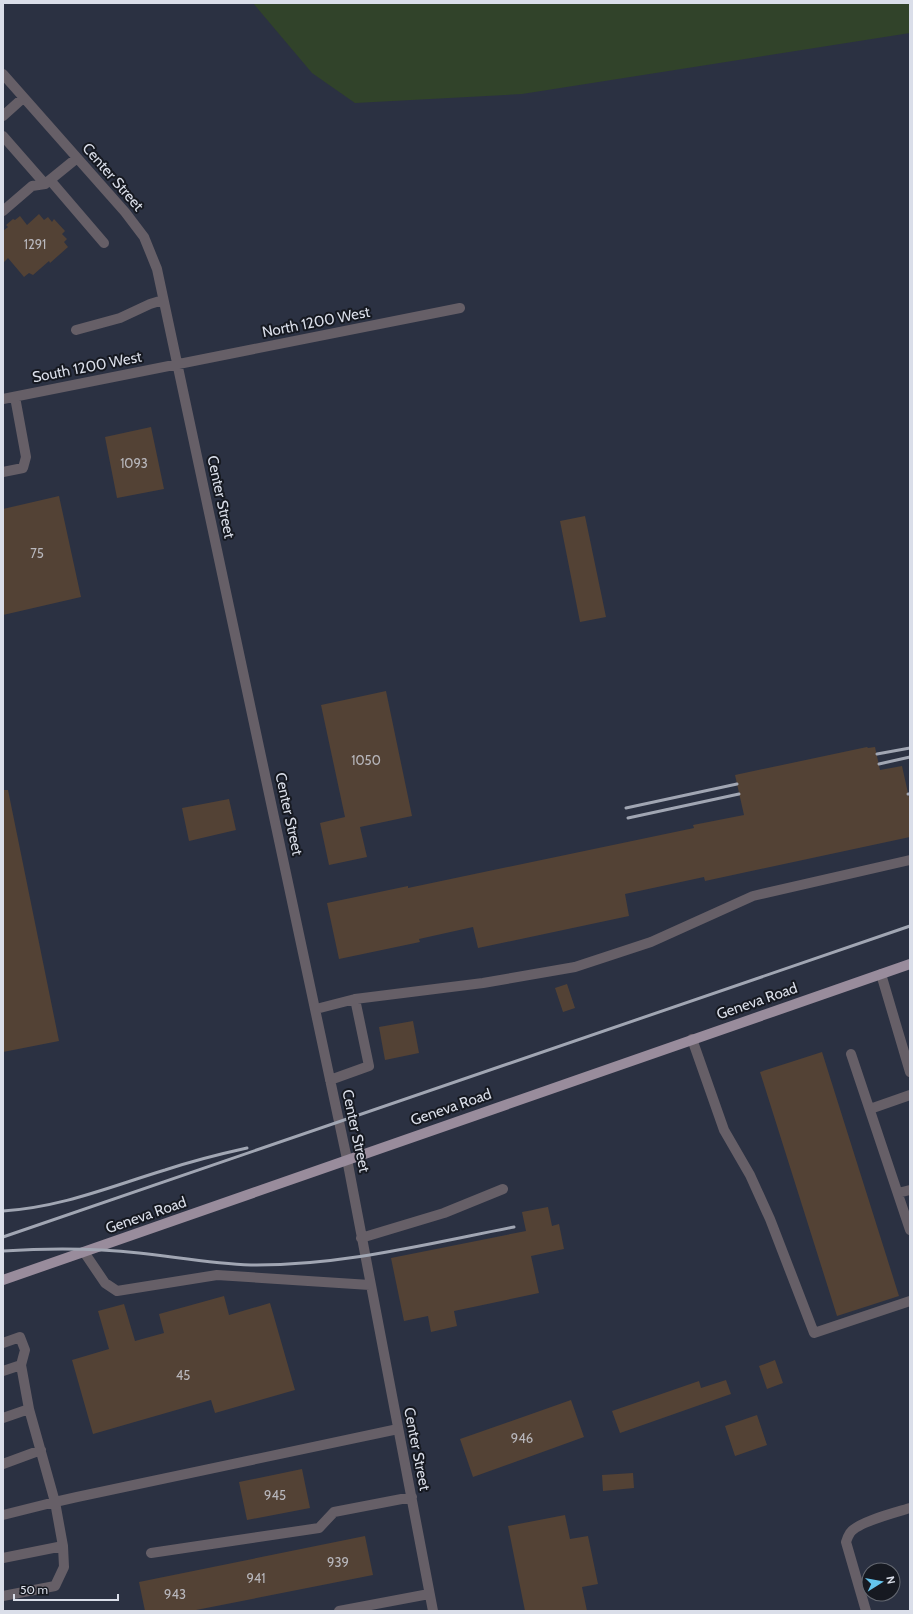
<svg xmlns="http://www.w3.org/2000/svg" width="913" height="1614" font-family="Cabin,sans-serif">
  <style>
    .green { fill: #31432a }
    .building { fill: #534235 }
    .lines { fill: none; stroke-linecap: round; stroke-linejoin: round }
    .minor { stroke: #665f67; stroke-width: 10 }
    .major { stroke: #998c9c; stroke-width: 10 }
    .rail { stroke: #a1a6b3; stroke-width: 3 }
    .labels { text-anchor: middle; stroke-width: 4; stroke-linejoin: round; paint-order: stroke }
    .number-label { font-size: 13px; fill: #b8b7bc }
    .street-label { font-size: 15px; fill: #dadee9; stroke: #161921 }
  </style>
  <rect width="100%" height="100%" fill="#2b3142"/>
  <path class="green" d="M 253,3 L 910,3 L 910,33 L 522,94 L 355,103 L 312,73 Z"/>
  <path class="building" d="M 39,214 L 44,220 L 48,217 L 52,222 L 54,219 L 65,231 L 62,234 L 67,239 L 64,242 L 68,247 L 50,263 L 49,261 L 33,275 L 29,273 L 24,277 L 8,258 L 3,263 L 3,231 L 8,227 L 6,225 L 13,219 L 15,220 L 20,216 L 27,225 Z
    M 151,427 L 164,489 L 117,498 L 105,437 Z
    M 59,496 L 81,597 L 3,615 L 3,509 Z
    M 585,516 L 606,617 L 580,622 L 560,521 Z
    M 386,691 L 412,816 L 360,827 L 367,857 L 329,865 L 320,823 L 345,817 L 321,705 Z
    M 867,747 L 868,748 L 875,747 L 880,770 L 902,766 L 910,802 L 910,837 L 705,881 L 704,877 L 625,894 L 629,916 L 478,948 L 473,927 L 419,939 L 420,942 L 339,959 L 327,903 L 408,886 L 408,888 L 694,828 L 693,825 L 744,815 L 735,775 Z
    M 3,790 L 8,790 L 59,1041 L 3,1052 Z
    M 229,799 L 236,830 L 189,841 L 182,808 Z
    M 567,984 L 575,1008 L 563,1012 L 555,988 Z
    M 413,1021 L 419,1053 L 385,1060 L 379,1027 Z
    M 822,1052 L 899,1296 L 837,1316 L 760,1072 Z
    M 548,1207 L 552,1226 L 559,1224 L 564,1249 L 531,1256 L 539,1293 L 454,1311 L 457,1326 L 431,1332 L 428,1316 L 404,1321 L 391,1258 L 526,1231 L 522,1212 Z
    M 224,1296 L 229,1315 L 270,1303 L 295,1390 L 215,1413 L 211,1400 L 93,1434 L 72,1360 L 109,1349 L 98,1311 L 124,1304 L 135,1341 L 164,1333 L 159,1314 Z
    M 775,1360 L 783,1383 L 767,1389 L 759,1366 Z
    M 726,1380 L 731,1394 L 620,1433 L 612,1411 L 699,1381 L 701,1388 Z
    M 571,1400 L 584,1437 L 473,1477 L 460,1439 Z
    M 757,1415 L 767,1445 L 735,1456 L 725,1426 Z
    M 302,1469 L 310,1508 L 247,1520 L 239,1482 Z
    M 633,1473 L 634,1488 L 603,1491 L 602,1475 Z
    M 565,1515 L 570,1539 L 588,1536 L 598,1584 L 582,1587 L 587,1611 L 525,1611 L 508,1526 Z
    M 365,1536 L 373,1575 L 191,1611 L 145,1611 L 139,1582 Z"/>
  <g class="lines">
    <path class="minor" d="M 3,74 L 125,212 L 144,237 L 157,269 L 347,1159 L 433,1611
      M 3,116 L 23,98
      M 3,136 L 45,184
      M 50,180 L 104,243
      M 3,211 L 32,186 L 45,184 L 77,158
      M 76,330 L 120,318 L 150,304 L 163,300
      M 3,399 L 460,308
      M 3,472 L 23,468 L 26,457 L 15,397
      M 881,974 L 910,1072
      M 316,1009 L 355,999 L 483,983 L 575,967 L 651,942 L 753,896 L 910,860
      M 692,1039 L 724,1130 L 750,1175 L 770,1219 L 814,1333 L 910,1301
      M 851,1054 L 910,1230
      M 330,1080 L 369,1066 L 355,999
      M 870,1109 L 910,1095
      M 898,1193 L 910,1190
      M 361,1238 L 444,1213 L 503,1189
      M 84,1252 L 105,1283 L 117,1291 L 217,1275 L 370,1285
      M 3,1343 L 20,1337 L 25,1350 L 21,1365
      M 3,1371 L 21,1365 L 29,1409 L 55,1502 L 3,1515
      M 3,1418 L 29,1409
      M 3,1464 L 41,1450
      M 151,1553 L 319,1528 L 334,1512 L 412,1497
      M 3,1558 L 63,1546 L 55,1502 L 77,1497 L 398,1429
      M 3,1596 L 55,1586 L 64,1567 L 63,1546
      M 339,1611 L 429,1594
      M 866,1611 L 846,1542 C 847,1539 848,1536 850,1533 C 857,1522 897,1512 910,1508"/>
    <path class="major" d="M 3,1280 L 910,964"/>
    <path class="rail" d="M 877,754 L 910,748
      M 879,764 L 910,757
      M 908,794 L 910,794
      M 626,808 L 737,784
      M 628,818 L 739,794
      M 3,1211 C 62,1207 109,1187 165,1170 C 192,1161 220,1154 247,1148
      M 3,1237 L 910,926
      M 3,1251 C 49,1248 94,1248 139,1253 C 176,1257 213,1264 251,1265 C 340,1266 427,1244 514,1227"/>
  </g>
  <g class="labels">
    <g class="number-label">
      <text x="35" y="249">1291</text>
      <text x="134" y="468">1093</text>
      <text x="37" y="558">75</text>
      <text x="366" y="765">1050</text>
      <text x="183" y="1380">45</text>
      <text x="522" y="1443">946</text>
      <text x="275" y="1500">945</text>
      <text x="338" y="1567">939</text>
      <text x="256" y="1583">941</text>
      <text x="175" y="1599">943</text>
    </g>
    <g class="street-label">
      <text transform="translate(113 177) rotate(49)" y="5">Center Street</text>
      <text transform="translate(316 322) rotate(-11)" y="5">North 1200 West</text>
      <text transform="translate(87 367) rotate(-11)" y="5">South 1200 West</text>
      <text transform="translate(221 497) rotate(78)" y="5">Center Street</text>
      <text transform="translate(289 814) rotate(78)" y="5">Center Street</text>
      <text transform="translate(757 1001) rotate(-19)" y="5">Geneva Road</text>
      <text transform="translate(451 1107) rotate(-19)" y="5">Geneva Road</text>
      <text transform="translate(356 1131) rotate(78)" y="5">Center Street</text>
      <text transform="translate(146 1215) rotate(-19)" y="5">Geneva Road</text>
      <text transform="translate(417 1449) rotate(79)" y="5">Center Street</text>
    </g>
  </g>
  <rect width="913" height="1614" fill="none" stroke="#dadee9" stroke-width="8"/>
  <g transform="translate(881 1582) rotate(79)"><circle r="19" fill="#161921" stroke="#646871"/>
  <path d="M0-3L7 15L0 10L-7 15Z" fill="#64c5ee"/>
  <text y="-6" font-size="11" font-weight="bold" text-anchor="middle" fill="#dadee9">N</text>
  </g>
  <path d="M14 1594v6h104v-6" fill="none" stroke="#dadee9" stroke-width="2"/>
  <text x="20" y="1594" font-size="12" fill="#dadee9" stroke="#161921" stroke-width="3" paint-order="stroke">50 m</text>
</svg>
